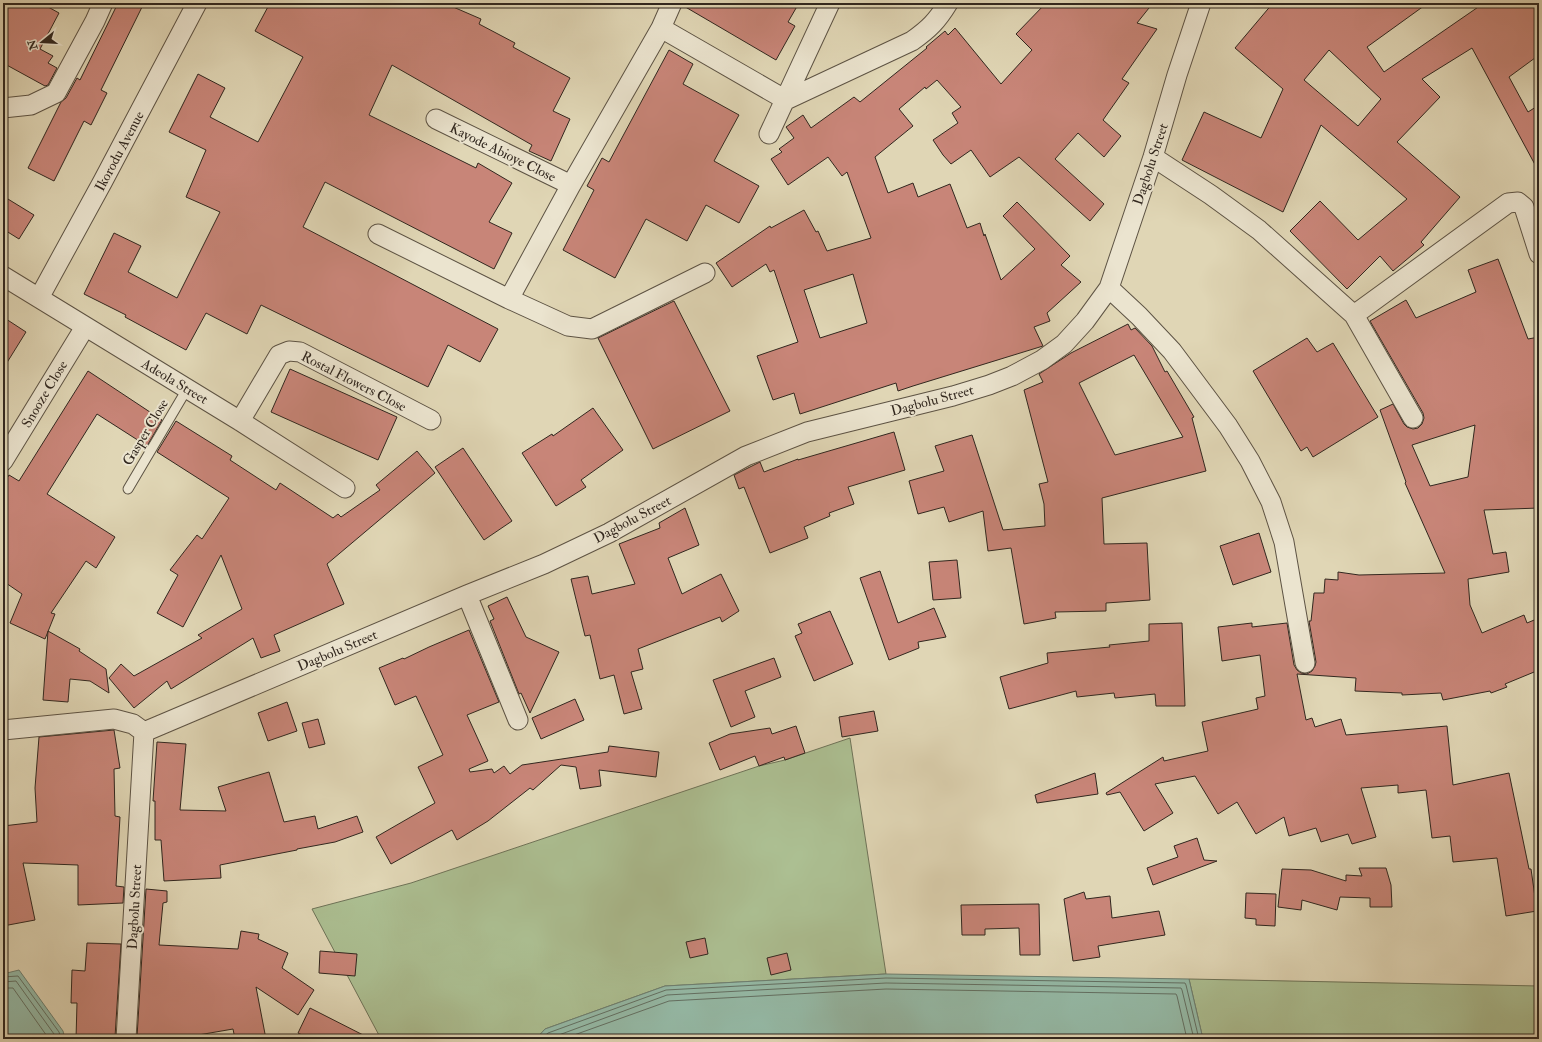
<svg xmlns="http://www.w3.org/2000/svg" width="1542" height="1042" font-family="'IM FELL Double Pica',serif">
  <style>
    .green { fill: #acbf92; stroke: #6e7358 }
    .water { fill: #95baa7; stroke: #6d7f71 }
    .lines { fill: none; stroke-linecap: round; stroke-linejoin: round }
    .shore { stroke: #637063; stroke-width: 1 }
    .building { fill: #c88578; stroke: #31271f; fill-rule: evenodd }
    .service-casing { stroke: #5d5344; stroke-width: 11 }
    .minor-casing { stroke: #5d5344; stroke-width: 21 }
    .service { stroke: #ebe4cf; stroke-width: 9 }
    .minor { stroke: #ebe4cf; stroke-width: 19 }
    .labels { text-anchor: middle; stroke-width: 4; stroke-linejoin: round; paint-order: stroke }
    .street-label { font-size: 14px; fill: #31271f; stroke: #ebe4cf }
  </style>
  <rect width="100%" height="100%" fill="#e0d6b5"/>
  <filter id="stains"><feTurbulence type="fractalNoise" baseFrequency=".005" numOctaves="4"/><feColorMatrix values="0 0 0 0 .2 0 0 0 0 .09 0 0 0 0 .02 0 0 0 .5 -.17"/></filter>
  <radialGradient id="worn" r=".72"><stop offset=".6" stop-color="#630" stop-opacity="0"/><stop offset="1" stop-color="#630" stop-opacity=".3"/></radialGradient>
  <path class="green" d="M 850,738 L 886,974 L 665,986 L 545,1029 L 536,1039 L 381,1039 L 312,909 L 411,883 L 759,766 L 785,760 Z
    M 1189,979 L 1539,986 L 1539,1039 L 1203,1039 Z"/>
  <path class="water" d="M 19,970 L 63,1031 L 65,1039 L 3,1039 L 3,974 Z
    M 886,974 L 1189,979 L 1203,1039 L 536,1039 L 545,1029 L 665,986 Z"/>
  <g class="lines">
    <path class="shore" d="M 3,977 L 18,976 L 59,1032 L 61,1039
      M 3,982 L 16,981 L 54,1034 L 56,1039
      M 3,988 L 13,988 L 49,1039
      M 541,1039 L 548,1033 L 666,990 L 886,978 L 1185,983 L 1186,985 L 1199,1039
      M 548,1039 L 667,995 L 886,983 L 1181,988 L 1182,990 L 1194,1039
      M 563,1039 L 669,1001 L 886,989 L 1176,994 L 1177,996 L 1187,1039"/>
  </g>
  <path class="building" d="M 3,3 L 41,3 L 59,13 L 40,49 L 53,56 L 48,63 L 57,68 L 48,85 L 45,86 L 3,63 Z
    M 118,3 L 144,3 L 101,90 L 107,93 L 91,125 L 84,121 L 54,181 L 28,168 L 61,102 L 66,98 L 77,78 L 80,80 Z
    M 270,3 L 444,3 L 481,19 L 479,24 L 515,43 L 513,47 L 570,78 L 553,111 L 570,119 L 551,161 L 529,151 L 532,145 L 392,65 L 369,115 L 476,168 L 478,163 L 512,183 L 489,222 L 512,233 L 494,269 L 325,182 L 303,227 L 498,329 L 480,362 L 448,345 L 428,387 L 261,305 L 247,334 L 206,313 L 186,350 L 125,317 L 126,315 L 84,294 L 114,233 L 141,246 L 128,272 L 177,298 L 220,212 L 186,197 L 206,150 L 169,132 L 198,74 L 225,88 L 210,117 L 258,142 L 303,57 L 255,31 Z
    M 683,3 L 799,3 L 788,22 L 795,26 L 776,60 L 682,5 Z
    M 1046,3 L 1153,3 L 1137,23 L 1157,29 L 1122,79 L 1129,83 L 1103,120 L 1121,136 L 1104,157 L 1078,133 L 1055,159 L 1104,204 L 1090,221 L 1019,157 L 990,177 L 971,150 L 951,164 L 943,155 L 933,140 L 958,123 L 952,113 L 961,107 L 937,80 L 926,89 L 925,87 L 899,109 L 913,126 L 875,157 L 888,193 L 913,183 L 918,197 L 950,184 L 967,228 L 980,223 L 984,236 L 985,234 L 1001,280 L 1035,249 L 1003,216 L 1017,202 L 1070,256 L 1061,265 L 1081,282 L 1047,313 L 1050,321 L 1034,327 L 1043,346 L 913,386 L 898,391 L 896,383 L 800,414 L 794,393 L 773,400 L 757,356 L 798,342 L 774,270 L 770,272 L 766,264 L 732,287 L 716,263 L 770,226 L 771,228 L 804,210 L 816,232 L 818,231 L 827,251 L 871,238 L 847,172 L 842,176 L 828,157 L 788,185 L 771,159 L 782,152 L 779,149 L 794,138 L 786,127 L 803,115 L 811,128 L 854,97 L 860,102 L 927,48 L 926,47 L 945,31 L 948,35 L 955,28 L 1001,84 L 1032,50 L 1016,34 ZM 853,274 L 867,323 L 820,338 L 804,290 Z
    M 1273,3 L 1428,3 L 1367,47 L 1384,72 L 1484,3 L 1539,3 L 1539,55 L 1509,77 L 1528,112 L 1539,105 L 1539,172 L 1472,48 L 1422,79 L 1440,97 L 1397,142 L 1460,197 L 1421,242 L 1424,245 L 1393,271 L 1380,256 L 1347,289 L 1290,231 L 1320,201 L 1358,240 L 1407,199 L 1321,125 L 1283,212 L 1182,160 L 1204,112 L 1261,138 L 1283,89 L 1235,48 ZM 1329,50 L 1381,99 L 1358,126 L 1304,80 Z
    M 669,50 L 693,64 L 683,84 L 739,115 L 714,161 L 759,186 L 739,223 L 706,205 L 687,241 L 646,219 L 615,278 L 563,250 L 594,190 L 587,186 L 602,158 L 609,162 Z
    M 3,196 L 34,215 L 19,239 L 3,229 Z
    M 1498,259 L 1528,339 L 1539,337 L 1539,508 L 1484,510 L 1493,554 L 1506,552 L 1509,572 L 1468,579 L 1470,605 L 1482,633 L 1524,615 L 1527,623 L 1539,618 L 1539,670 L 1505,684 L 1507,687 L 1491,693 L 1490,691 L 1443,700 L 1441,693 L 1402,695 L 1402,693 L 1355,691 L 1356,678 L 1297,674 L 1306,720 L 1312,718 L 1315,727 L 1341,719 L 1346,735 L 1447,726 L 1453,785 L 1509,773 L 1529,869 L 1531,869 L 1537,911 L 1506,916 L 1497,858 L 1453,862 L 1450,836 L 1432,838 L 1426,790 L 1398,793 L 1398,785 L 1361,788 L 1376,837 L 1352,844 L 1348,834 L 1321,842 L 1316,828 L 1289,836 L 1284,817 L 1256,834 L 1237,802 L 1218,814 L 1195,776 L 1155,784 L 1173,813 L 1144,831 L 1120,792 L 1107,795 L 1106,793 L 1163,757 L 1164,761 L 1208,751 L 1202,722 L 1258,709 L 1256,698 L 1265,696 L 1260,655 L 1222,661 L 1218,627 L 1252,623 L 1252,627 L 1287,623 L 1294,665 L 1297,670 L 1301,673 L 1307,674 L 1312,671 L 1315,666 L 1316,662 L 1309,621 L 1311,621 L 1314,593 L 1324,593 L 1325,579 L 1338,580 L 1338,572 L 1359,575 L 1445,573 L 1405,483 L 1406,482 L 1380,410 L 1393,404 L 1404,424 L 1407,427 L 1413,429 L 1418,428 L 1422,424 L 1424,418 L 1423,413 L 1370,321 L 1406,300 L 1416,318 L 1476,292 L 1468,270 ZM 1475,425 L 1468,477 L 1430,486 L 1412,445 Z
    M 674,301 L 730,411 L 653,449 L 598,338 Z
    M 3,317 L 26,332 L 3,369 Z
    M 1128,324 L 1131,330 L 1135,328 L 1152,346 L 1165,372 L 1167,371 L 1194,417 L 1192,418 L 1206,471 L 1102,498 L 1104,544 L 1147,543 L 1150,600 L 1106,603 L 1106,611 L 1055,612 L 1056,618 L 1024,624 L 1011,548 L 988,551 L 983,511 L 949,522 L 944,507 L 918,514 L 909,481 L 944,471 L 935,446 L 972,435 L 1003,530 L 1045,526 L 1044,504 L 1039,484 L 1048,482 L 1024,390 L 1043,382 L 1039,374 L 1071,353 ZM 1134,355 L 1183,437 L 1115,455 L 1079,383 Z
    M 1307,338 L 1317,352 L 1333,343 L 1378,417 L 1313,457 L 1307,447 L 1301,451 L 1253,371 Z
    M 290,369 L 397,417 L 378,460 L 271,412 Z
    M 88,371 L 162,420 L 147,446 L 97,414 L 47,494 L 115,537 L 96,568 L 86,561 L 51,613 L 55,614 L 45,639 L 10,623 L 22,594 L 3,581 L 3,485 L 9,475 L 19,481 Z
    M 593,408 L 623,450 L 581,480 L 586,487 L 556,506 L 522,453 L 552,434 L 553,436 Z
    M 176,421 L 232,456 L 230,460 L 276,490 L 280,483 L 333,518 L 338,514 L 341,517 L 380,490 L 376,485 L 417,451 L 435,473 L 327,564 L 344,604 L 274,635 L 280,651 L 261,658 L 253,638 L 171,689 L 167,681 L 134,708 L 109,678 L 121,664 L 134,676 L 202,638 L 198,635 L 242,609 L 221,555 L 183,627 L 157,613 L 178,575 L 170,570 L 197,535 L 202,539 L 229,498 L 157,452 Z
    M 894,432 L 905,470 L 848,487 L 854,504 L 829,513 L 830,516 L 804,527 L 808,538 L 770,553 L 744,487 L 739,489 L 734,475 L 760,462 L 764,472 L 798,459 L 798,460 Z
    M 463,448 L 512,521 L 484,540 L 435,467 Z
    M 685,508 L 699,545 L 668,558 L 682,594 L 721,574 L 739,611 L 722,622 L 720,617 L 638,649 L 643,669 L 631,672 L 642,709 L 624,714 L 614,675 L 600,679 L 590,635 L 585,636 L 571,579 L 588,576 L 592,594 L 635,584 L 619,544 L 660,528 L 659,523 Z
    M 1259,533 L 1271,572 L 1233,585 L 1220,546 Z
    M 957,560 L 961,598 L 933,600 L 929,562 Z
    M 880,571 L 898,623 L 934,608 L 946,637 L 918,642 L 919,648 L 889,660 L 860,578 Z
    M 507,597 L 526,637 L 559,652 L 530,713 L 521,693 L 519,694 L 490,621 L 494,619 L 488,606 Z
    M 830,611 L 853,664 L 814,681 L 795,636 L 802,633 L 798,624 Z
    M 1182,623 L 1185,706 L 1156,706 L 1155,694 L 1115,698 L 1114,693 L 1077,697 L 1076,691 L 1009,709 L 1000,677 L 1048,663 L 1047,653 L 1110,647 L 1109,645 L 1149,641 L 1149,624 Z
    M 469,630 L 499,702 L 467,715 L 488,761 L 469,769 L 470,772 L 492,769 L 494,773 L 504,766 L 510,774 L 522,765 L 608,752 L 609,746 L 659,752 L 656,777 L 599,770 L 601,786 L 580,789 L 576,767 L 561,765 L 533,790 L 530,788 L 488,821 L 457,840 L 452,830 L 391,864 L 376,837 L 435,803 L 418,767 L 443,755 L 416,696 L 395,705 L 379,668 L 403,658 L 404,659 L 429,647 Z
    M 48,631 L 80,649 L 79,651 L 106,669 L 109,693 L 90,681 L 70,679 L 68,702 L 43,700 Z
    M 774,658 L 781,677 L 745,691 L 755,717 L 731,727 L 713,680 Z
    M 575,699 L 584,720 L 541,739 L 532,718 Z
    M 287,702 L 297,731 L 268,741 L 258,713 Z
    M 874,711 L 878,731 L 842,737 L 839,717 Z
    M 318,719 L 325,744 L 309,748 L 302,723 Z
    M 796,726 L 805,753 L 785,760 L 784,757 L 759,766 L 755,756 L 720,770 L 709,743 L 730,734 L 770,728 L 772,734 Z
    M 114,730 L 120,768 L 114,769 L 115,816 L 120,817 L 116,886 L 124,887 L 123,903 L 78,905 L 78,865 L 23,863 L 35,920 L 3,926 L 3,826 L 37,822 L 35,788 L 39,737 Z
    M 157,742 L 186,744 L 180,810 L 226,811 L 218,787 L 269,772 L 284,822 L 315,816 L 318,829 L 357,816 L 363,832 L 335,842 L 297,849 L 297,850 L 220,865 L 221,878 L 164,881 L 161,840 L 155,840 L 155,801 L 153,801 Z
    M 1095,773 L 1098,794 L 1037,803 L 1035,795 Z
    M 1197,838 L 1204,860 L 1217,861 L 1153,885 L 1147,868 L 1178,857 L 1174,846 Z
    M 1359,868 L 1386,868 L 1391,885 L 1392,907 L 1370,907 L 1370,898 L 1340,897 L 1337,910 L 1302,900 L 1301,910 L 1278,907 L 1282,869 L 1311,870 L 1346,881 L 1346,875 L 1362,876 Z
    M 146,889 L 167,891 L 167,902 L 163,903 L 159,945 L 238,949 L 241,931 L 259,934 L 258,939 L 288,953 L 282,968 L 314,990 L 298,1015 L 256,987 L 266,1039 L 235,1039 L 233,1029 L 181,1038 L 137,1037 Z
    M 1084,892 L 1086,899 L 1110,896 L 1112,918 L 1159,911 L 1165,935 L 1098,946 L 1100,957 L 1073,961 L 1064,899 Z
    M 1246,893 L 1276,894 L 1275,926 L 1256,925 L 1256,919 L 1245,918 Z
    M 1039,904 L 1040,955 L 1020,955 L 1019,928 L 985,929 L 985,935 L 962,935 L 961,905 Z
    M 705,938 L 708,954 L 690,958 L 686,942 Z
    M 87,943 L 121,944 L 115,1037 L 108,1037 L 108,1039 L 76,1039 L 77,1003 L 71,1003 L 72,970 L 85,971 Z
    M 320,951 L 357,954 L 355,976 L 319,973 Z
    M 787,953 L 791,970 L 771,975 L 767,958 Z
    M 310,1008 L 371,1039 L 310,1039 L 298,1033 Z"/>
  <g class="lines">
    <defs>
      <path id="service" d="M 128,489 L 187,389"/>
      <path id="minor" d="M 661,28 L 786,100 L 912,41 C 929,29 937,21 948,3
        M 3,108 L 31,105 L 56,93 L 95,21 L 103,3
        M 436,119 L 571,185
        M 769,134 L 830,3
        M 1153,157 L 1211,195 L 1259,230 L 1354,315 L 1413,418
        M 378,234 L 509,299 L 568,326 L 592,329 L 705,273
        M 3,276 L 240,421 L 345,488
        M 1109,288 L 1139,316 L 1172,351 L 1228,426 L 1250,461 L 1271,502 L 1284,542 L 1305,663
        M 39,298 L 103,181 L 197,3
        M 509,299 L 571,185 L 661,28 L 672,3
        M 1354,315 L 1508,203 L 1518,202 L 1524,207 L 1539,254
        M 240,421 L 279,355 L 289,351 L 300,352 L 431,420
        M 3,461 L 85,327
        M 467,595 L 518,720
        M 3,730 L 114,719 L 133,724 L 144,732
        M 144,732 L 467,595 L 544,564 L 609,533 L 746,456 L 807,432 L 953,396 L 989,385 L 1012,376 L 1042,360 L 1064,344 L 1085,321 L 1109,288 L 1153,157 L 1177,75 L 1201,3
        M 126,1039 L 144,732"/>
    </defs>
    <use href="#service" class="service-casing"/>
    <use href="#minor" class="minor-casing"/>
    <use href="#service" class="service"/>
    <use href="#minor" class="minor"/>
  </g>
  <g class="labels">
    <g class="street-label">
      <text transform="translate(119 151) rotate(-62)" y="5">Ikorodu Avenue</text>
      <text transform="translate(503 152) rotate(26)" y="5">Kayode Abioye Close</text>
      <text transform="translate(1150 164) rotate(-72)" y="5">Dagbolu Street</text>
      <text transform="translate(175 381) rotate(31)" y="5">Adeola Street</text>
      <text transform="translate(354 381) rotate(27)" y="5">Rostal Flowers Close</text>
      <text transform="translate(44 394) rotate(-59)" y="5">Snooze Close</text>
      <text transform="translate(932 400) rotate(-15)" y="5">Dagbolu Street</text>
      <text transform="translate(145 432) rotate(-59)" y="5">Gasper Close</text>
      <text transform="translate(632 519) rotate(-28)" y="5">Dagbolu Street</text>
      <text transform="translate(337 650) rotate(-23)" y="5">Dagbolu Street</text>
      <text transform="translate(134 907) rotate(-87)" y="5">Dagbolu Street</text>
    </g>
  </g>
  <rect width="1542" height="1042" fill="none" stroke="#e0d6b5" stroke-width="16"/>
  <rect x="4" y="4" width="1534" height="1034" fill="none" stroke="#31271f" stroke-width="2"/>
  <rect x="8" y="8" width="1526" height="1026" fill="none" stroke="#31271f"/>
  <g transform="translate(42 42) rotate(252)" stroke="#ebe4cf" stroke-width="3" paint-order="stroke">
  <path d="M0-3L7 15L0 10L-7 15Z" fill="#31271f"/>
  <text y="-6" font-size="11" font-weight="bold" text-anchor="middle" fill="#31271f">N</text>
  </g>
  <rect width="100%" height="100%" filter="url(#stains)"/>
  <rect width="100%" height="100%" fill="url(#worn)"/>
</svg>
